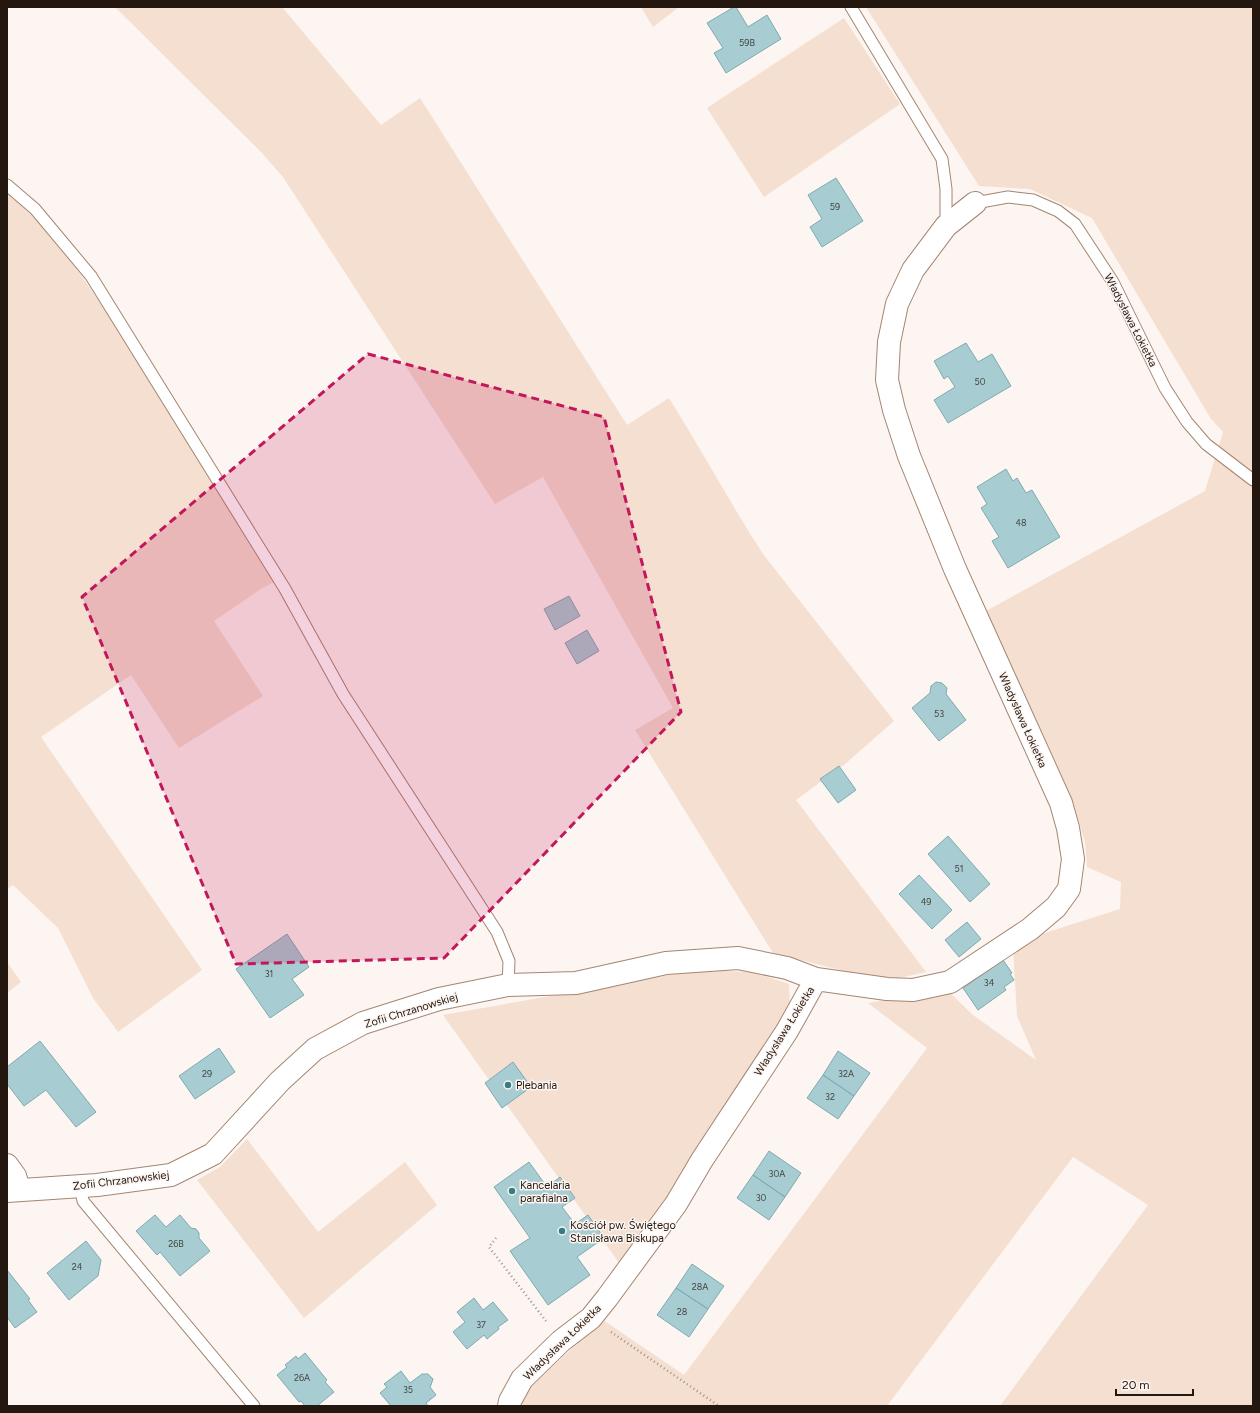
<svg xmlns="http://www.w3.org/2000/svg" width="1260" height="1413" font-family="Figtree,sans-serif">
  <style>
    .green { fill: #f4dfd1 }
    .building { fill: #a7ccd1; stroke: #7eabb0 }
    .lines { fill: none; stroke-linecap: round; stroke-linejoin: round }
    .service-casing { stroke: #a48671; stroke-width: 13 }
    .minor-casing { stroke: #a48671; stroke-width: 24 }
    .path { stroke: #9d938e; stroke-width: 2.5; stroke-dasharray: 1 3; stroke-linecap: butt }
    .service { stroke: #fff; stroke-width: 11 }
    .minor { stroke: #fff; stroke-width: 22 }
    .marked { fill: #c2185b; fill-opacity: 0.2; stroke: #c2185b; stroke-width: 3; stroke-dasharray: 8 5; stroke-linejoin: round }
    .poi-dot { fill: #367e86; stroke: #fcf5f1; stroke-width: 1.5 }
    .labels { text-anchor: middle; stroke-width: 3; stroke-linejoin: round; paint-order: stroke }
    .number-label { font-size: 9px; fill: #444440 }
    .street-label { font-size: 11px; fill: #23170f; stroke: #fcf5f1 }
    .poi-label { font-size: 11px; fill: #23170f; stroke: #fcf5f1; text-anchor: start }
  </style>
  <rect width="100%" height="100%" fill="#fcf5f1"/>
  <path class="green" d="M 115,7 L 282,7 L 381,125 L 420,98 L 627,425 L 669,398 C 701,449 730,503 763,554 L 894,721 L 845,764 L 796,800 L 926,972 L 899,978 L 868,977 L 773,953 L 635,730 L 673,708 L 543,477 L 495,504 L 283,177 L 262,153 Z
    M 641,7 L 679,7 L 653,27 Z
    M 866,7 L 1253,7 L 1253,1406 L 1000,1406 L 1148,1205 L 1073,1157 L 887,1406 L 518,1406 L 520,1396 L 603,1320 L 684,1375 L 927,1048 L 868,1003 L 947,990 L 973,1015 L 1036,1060 L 1017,1016 L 1013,948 L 1029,938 L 1120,909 L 1121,882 L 1087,867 L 1085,842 L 1071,796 L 986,611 L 1205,491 L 1223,432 L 1211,419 L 1092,218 L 1030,189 L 979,186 Z
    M 844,18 L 900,104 L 764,197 L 707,108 Z
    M 7,192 C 69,246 110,318 153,387 C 193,452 234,517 274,582 L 261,589 L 214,621 L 263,696 L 179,748 L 131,675 L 41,737 L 202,970 L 118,1032 L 93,998 L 58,928 L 13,885 L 7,889 Z
    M 7,962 L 21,982 L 7,993 Z
    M 697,970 L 752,972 L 789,984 L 790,1006 L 779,1025 L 622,1267 L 443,1015 Z
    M 247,1139 L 318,1232 L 405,1162 L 437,1205 L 304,1318 L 197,1180 L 220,1167 Z"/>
  <path class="building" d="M 734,7 L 736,7 L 748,27 L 767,15 L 781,39 L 726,73 L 714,53 L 723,48 L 707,23 Z
    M 836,178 L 863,221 L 822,247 L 810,227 L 822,219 L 808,195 Z
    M 966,343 L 978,362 L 992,354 L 1011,386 L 948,423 L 934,400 L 955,387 L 948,376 L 944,379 L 934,361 Z
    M 1006,469 L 1013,481 L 1017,478 L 1026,493 L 1032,490 L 1060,537 L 1008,568 L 992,541 L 999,537 L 981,508 L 987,504 L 977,487 Z
    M 569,596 L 580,616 L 555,630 L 544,609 Z
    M 587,630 L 599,651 L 577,664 L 565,643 Z
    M 936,682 L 942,683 L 947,688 L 946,694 L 966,720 L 939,741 L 912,708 L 930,693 L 931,686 Z
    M 839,766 L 856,790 L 838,803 L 820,779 Z
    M 948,836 L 990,884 L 970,902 L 928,854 Z
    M 919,875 L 952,910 L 932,929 L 899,894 Z
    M 967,922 L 981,939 L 959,957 L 945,940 Z
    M 287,934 L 309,967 L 292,979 L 304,995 L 270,1018 L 236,969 Z
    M 1003,960 L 1012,973 L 1010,974 L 1014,980 L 1004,987 L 1006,990 L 978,1010 L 963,988 Z
    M 40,1041 L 96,1112 L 76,1127 L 46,1090 L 24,1106 L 7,1084 L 7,1067 Z
    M 219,1048 L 235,1072 L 195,1099 L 179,1076 Z
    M 838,1051 L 870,1073 L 854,1096 L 823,1075 Z
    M 513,1062 L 531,1087 L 502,1108 L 485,1083 Z
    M 823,1075 L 854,1096 L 838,1119 L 807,1098 Z
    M 769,1151 L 801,1173 L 785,1197 L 753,1175 Z
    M 529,1162 L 547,1187 L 560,1177 L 575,1198 L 562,1207 L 575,1224 L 588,1215 L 604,1238 L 577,1257 L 590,1275 L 548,1305 L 510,1251 L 530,1238 L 494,1187 Z
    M 753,1175 L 785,1197 L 769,1220 L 737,1198 Z
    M 155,1215 L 166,1227 L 180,1215 L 191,1228 L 196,1229 L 199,1233 L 199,1238 L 210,1251 L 180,1276 L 160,1252 L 157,1255 L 136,1231 Z
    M 86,1241 L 101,1260 L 98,1276 L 69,1300 L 47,1273 Z
    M 692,1264 L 724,1286 L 708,1309 L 676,1288 Z
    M 7,1270 L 30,1299 L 28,1300 L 37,1312 L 15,1328 L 7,1317 Z
    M 676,1288 L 708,1309 L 689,1337 L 657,1315 Z
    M 474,1298 L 483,1310 L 493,1302 L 508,1320 L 498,1327 L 499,1329 L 487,1339 L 484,1335 L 467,1349 L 453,1332 L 465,1322 L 457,1312 Z
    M 305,1353 L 327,1380 L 325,1382 L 334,1392 L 317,1406 L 305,1406 L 301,1401 L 299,1402 L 277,1375 L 287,1367 L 285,1365 L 296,1356 L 298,1359 Z
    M 401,1371 L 410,1383 L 422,1374 L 428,1374 L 433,1379 L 431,1385 L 430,1387 L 436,1395 L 426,1403 L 428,1406 L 391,1406 L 380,1393 L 387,1387 L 384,1384 Z"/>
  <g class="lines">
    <defs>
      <path id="service" d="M 851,7 L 942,159 L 946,189 L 946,226
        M 7,185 L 35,209 L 91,276 L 285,589 L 343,694 L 497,932 L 509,961 L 508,985
        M 975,203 L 1008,197 L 1033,200 L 1058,211 L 1075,224 L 1113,282 L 1165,388 L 1187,422 L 1206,444 L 1253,480
        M 80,1186 L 83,1201 L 254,1406"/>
      <path id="minor" d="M 7,1165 L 15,1176 L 19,1189
        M 7,1191 L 97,1185 L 171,1175 L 213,1154 L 280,1081 L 315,1049 L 363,1023 L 439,999 L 508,985 L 576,983 L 666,963 L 738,958 L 787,968 L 816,979 L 887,989 L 913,990 L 950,982 L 1030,929 L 1056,907 L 1069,889 L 1073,859 L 1068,828 L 1061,803 L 955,569 L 909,456 L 894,410 L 887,380 L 889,342 L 897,304 L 913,270 L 946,226 L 975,203
        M 509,1406 L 510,1401 L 522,1379 L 561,1341 L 591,1318 L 607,1298 L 676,1204 L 702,1160 L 787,1031 L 816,979"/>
    </defs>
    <use href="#service" class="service-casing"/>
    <use href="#minor" class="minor-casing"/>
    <path class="path" d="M 496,1238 L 489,1247 L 546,1321
      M 611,1332 L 719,1406"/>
    <use href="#service" class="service"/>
    <use href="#minor" class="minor"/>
  </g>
  <path class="marked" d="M 368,354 L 604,417 L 681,712 L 444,958 L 236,964 L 82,597 Z"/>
  <g class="poi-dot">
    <circle cx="508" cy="1085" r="4"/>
    <circle cx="512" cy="1191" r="4"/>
    <circle cx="562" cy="1231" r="4"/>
  </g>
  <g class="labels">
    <g class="number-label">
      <text x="747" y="46">59B</text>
      <text x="835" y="210">59</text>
      <text x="980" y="385">50</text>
      <text x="1021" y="526">48</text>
      <text x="939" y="717">53</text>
      <text x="959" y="872">51</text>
      <text x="926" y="905">49</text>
      <text x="269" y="977">31</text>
      <text x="989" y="986">34</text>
      <text x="207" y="1077">29</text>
      <text x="846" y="1077">32A</text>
      <text x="830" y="1100">32</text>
      <text x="777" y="1177">30A</text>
      <text x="761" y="1201">30</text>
      <text x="176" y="1247">26B</text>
      <text x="77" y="1270">24</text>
      <text x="700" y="1290">28A</text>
      <text x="682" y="1315">28</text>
      <text x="481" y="1328">37</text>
      <text x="302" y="1381">26A</text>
      <text x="408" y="1393">35</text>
    </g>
    <g class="street-label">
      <text transform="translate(1131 320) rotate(63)" y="4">Władysława Łokietka</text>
      <text transform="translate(1023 720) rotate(66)" y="4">Władysława Łokietka</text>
      <text transform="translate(411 1010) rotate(-17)" y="4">Zofii Chrzanowskiej</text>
      <text transform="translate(784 1031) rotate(-58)" y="4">Władysława Łokietka</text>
      <text transform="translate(121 1180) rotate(-7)" y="4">Zofii Chrzanowskiej</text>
      <text transform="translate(562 1342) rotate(-44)" y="4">Władysława Łokietka</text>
    </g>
    <g class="poi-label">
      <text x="516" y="1089">Plebania</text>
      <text x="520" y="1189">Kancelaria<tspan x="520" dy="13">parafialna</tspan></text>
      <text x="570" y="1229">Kościół pw. Świętego<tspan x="570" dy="13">Stanisława Biskupa</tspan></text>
    </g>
  </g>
  <rect width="1260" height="1413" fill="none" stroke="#23170f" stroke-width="16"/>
  <path d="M1116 1389v6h77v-6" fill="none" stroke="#23170f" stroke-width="2"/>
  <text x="1122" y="1389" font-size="12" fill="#23170f" stroke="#fcf5f1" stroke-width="3" paint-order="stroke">20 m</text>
</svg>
